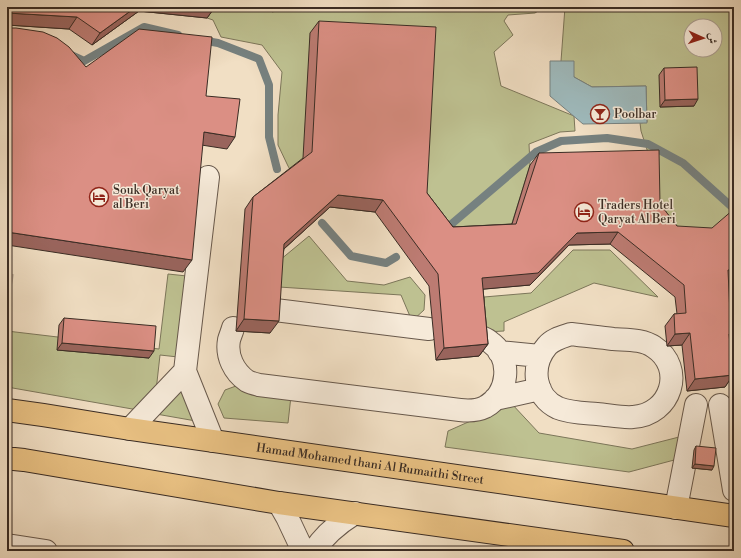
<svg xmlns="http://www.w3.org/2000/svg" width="741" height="558" font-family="'Libre Bodoni',Amiri,serif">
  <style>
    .green { fill: #bec191; stroke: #7c765a; fill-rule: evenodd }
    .water { fill: #9ebabd; stroke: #768180 }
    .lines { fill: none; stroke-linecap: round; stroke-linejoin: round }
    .stream { stroke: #768180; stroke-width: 8 }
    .minor-tunnel { stroke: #ccbba4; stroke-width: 22; stroke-dasharray: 22 11; stroke-linecap: butt }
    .minor-casing { stroke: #68594c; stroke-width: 24 }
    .major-casing { stroke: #3a2c24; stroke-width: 24 }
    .minor { stroke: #f6ead9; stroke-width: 22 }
    .major { stroke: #e8c082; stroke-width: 22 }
    .wall { fill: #bc7b72; stroke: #3a2c24 }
    .shaded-wall { fill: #99645c; stroke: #3a2c24 }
    .building { fill: #db8f84; stroke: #3a2c24 }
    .labels { text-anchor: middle; stroke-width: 3; stroke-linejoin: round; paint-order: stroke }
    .poi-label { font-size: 12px; fill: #3a2c24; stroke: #f6ead9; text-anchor: start }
    .street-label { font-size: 12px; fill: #3a2c24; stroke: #f6ead9 }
  </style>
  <rect width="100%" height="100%" fill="#f1dfc4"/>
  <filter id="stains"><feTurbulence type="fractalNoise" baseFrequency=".005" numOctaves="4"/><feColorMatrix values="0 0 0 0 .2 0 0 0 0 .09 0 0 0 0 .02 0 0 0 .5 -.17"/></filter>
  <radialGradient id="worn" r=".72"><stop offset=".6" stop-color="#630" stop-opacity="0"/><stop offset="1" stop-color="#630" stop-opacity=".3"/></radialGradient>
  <path class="green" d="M 208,7 L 269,7 L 272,12 L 295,7 L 544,7 L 535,13 L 508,15 L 504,21 L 513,35 L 494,52 L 501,86 L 574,116 L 575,131 L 560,132 L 529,144 L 530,165 L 508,236 L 444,239 L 303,164 L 292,173 L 288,166 L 278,145 L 278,115 L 282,72 L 262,45 L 221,37 L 213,20 L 207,18 Z
    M 565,7 L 734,7 L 734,213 L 704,240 L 652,216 L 651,162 L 641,131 L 640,123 L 647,122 L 646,86 L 592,87 L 574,77 L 561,61 ZM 691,26 L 715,26 L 715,50 L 691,50 Z
    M 309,236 L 347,281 L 384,285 L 410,277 L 425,295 L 424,310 L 412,321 L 401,295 L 279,287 L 280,260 Z
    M 573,250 L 610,250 L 658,297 L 594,283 L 504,322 L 504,331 L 485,332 L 484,297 L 531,293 Z
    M 168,274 L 187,276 L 178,357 L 160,355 L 156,391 L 138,410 L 7,387 L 7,331 L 159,349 Z
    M 726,286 L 734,286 L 734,318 L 725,318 Z
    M 182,386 L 196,421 L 156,414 Z
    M 236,386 L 291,396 L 288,423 L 224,418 L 218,404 L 225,390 Z
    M 511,403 L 539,433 L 632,449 L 683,436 L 678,459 L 629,472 L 445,447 L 448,431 Z"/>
  <path class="water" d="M 550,61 L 574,61 L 574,77 L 592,87 L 646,86 L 647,123 L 583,124 L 550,96 Z"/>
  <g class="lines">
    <path class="stream" d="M 201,40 L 218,43 L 259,59 L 269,85 L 269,137 L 277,169
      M 71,55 L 84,61 L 144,27 L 178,35
      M 322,223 L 351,256 L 386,263 L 396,257
      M 448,227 L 536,152 L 561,141 L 607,138 L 648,144 L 683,163 L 732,207"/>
    <path class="minor-tunnel" d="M 7,284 L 12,285"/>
    <defs>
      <path id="minor" d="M 208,177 L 185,371 L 213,441
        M 275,310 L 429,329
        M 233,328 C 232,332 230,336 229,340 C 226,356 234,372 247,381 C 251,383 255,384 259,385 L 460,410 C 469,411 477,411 485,407 C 509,394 513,358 490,342 C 487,339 483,338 479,336
        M 571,334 C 585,336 599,337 613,339 C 627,340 643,339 654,347 C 686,368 671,415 633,417 C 622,418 609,415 597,414 C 585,413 570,413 558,408 C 534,397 530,366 547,346 C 553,339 562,337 571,334 Z
        M 499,352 L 540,356
        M 495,399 L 540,389
        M 720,405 L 734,490
        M 130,429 L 185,371
        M 279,503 L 287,517 L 303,551
        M 676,508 L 696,405
        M 7,545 L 46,551
        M 314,551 C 324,535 339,523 355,513"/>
      <g id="major">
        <path id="s1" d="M 7,410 L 43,415 L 130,429 L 734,516"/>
        <path d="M 7,459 L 14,459 L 24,460 L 279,503 L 623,551"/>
      </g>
    </defs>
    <use href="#minor" class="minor-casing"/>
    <use href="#major" class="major-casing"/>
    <use href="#minor" class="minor"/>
    <use href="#major" class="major"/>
  </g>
  <path class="wall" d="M 7,7 L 215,7 L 207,18 L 139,11 L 92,45 L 69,29 L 7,25 Z
    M 319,21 L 427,193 L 453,227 L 512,224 L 530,165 L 539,153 L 660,204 L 677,226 L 729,281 L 730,314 L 734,344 L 730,345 L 733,375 L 725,387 L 687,391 L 682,345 L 667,346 L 665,326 L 674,314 L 677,314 L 675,297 L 610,244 L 569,245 L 530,285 L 483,289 L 488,344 L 479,356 L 436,360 L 429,286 L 375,212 L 330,207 L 284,249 L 270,333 L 236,331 L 245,209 L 253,197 L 303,158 L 310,33 Z
    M 664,68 L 694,106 L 660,107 L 659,75 Z
    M 64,318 L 149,358 L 57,350 L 59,325 Z
    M 696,446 L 712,470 L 692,468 L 694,450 Z"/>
  <path class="shaded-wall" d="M 136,7 L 215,7 L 207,18 L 139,11 L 92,45 L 100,33 Z
    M 7,13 L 77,17 L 69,29 L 7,25 Z
    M 698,99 L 694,106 L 660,107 L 665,100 Z
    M 204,132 L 235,137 L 227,149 L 195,144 Z
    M 338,195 L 383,200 L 375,212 L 330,207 L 276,256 L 284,244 Z
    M 7,232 L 192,260 L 183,272 L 7,245 Z
    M 618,232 L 610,244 L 569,245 L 530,285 L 474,290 L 482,278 L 577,233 Z
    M 734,269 L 734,281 L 720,282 L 728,270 Z
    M 244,319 L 279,321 L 270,333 L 236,331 Z
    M 690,333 L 682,345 L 667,346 L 675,334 Z
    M 734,333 L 734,344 L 721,346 L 729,334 Z
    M 62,343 L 154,351 L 149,358 L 57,350 Z
    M 488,344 L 479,356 L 436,360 L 444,348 Z
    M 733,375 L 725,387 L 687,391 L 695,379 Z
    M 695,464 L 714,466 L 712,470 L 692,468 Z"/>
  <path class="building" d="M 7,7 L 136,7 L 100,33 L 77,17 L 7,13 Z
    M 319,21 L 436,27 L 427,193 L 453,227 L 516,224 L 539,153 L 659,150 L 660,204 L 677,226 L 712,228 L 734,209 L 734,269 L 728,270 L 730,314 L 734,314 L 734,333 L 729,334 L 733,375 L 695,379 L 690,333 L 675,334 L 674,314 L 686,313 L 684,285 L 618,232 L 577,233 L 538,273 L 482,278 L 488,344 L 444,348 L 438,274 L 383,200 L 338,195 L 284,244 L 279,321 L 244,319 L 253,197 L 312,152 Z
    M 7,28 L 16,28 L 43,32 L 57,38 L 69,47 L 86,67 L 139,29 L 212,37 L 206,96 L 240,99 L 235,137 L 204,132 L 192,260 L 7,232 Z
    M 697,67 L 698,99 L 665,100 L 664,68 Z
    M 64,318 L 156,326 L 154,351 L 62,343 Z
    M 696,446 L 716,448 L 714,466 L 695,464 Z"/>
  <defs>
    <symbol id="bar-ring" viewBox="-11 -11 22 22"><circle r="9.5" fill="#f6ead9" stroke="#8f2418" stroke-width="1.5"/><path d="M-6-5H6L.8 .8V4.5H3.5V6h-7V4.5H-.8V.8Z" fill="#8f2418"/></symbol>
    <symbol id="hotel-ring" viewBox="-11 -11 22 22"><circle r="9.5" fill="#f6ead9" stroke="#8f2418" stroke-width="1.5"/><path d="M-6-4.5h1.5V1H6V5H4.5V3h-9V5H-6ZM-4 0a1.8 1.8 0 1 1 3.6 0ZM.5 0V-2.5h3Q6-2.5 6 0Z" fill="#8f2418"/></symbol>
  </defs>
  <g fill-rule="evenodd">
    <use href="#bar-ring" x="589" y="103" width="22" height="22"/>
    <use href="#hotel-ring" x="88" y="186" width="22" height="22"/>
    <use href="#hotel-ring" x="573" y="201" width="22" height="22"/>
  </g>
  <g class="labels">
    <g class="poi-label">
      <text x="614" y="118">Poolbar</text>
      <text x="113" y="194">Souk Qaryat<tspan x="113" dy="14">al Beri</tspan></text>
      <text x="598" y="209">Traders Hotel<tspan x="598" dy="14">Qaryat Al Beri</tspan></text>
    </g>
    <g class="street-label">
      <text dy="4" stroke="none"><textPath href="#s1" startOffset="367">Hamad Mohamed thani Al Rumaithi Street</textPath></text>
    </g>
  </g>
  <rect width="741" height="558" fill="none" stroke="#f1dfc4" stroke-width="24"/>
  <rect x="8" y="8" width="725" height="542" fill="none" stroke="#3a2c24" stroke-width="2"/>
  <rect x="12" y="12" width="717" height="534" fill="none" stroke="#3a2c24"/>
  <g transform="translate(703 38) rotate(93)"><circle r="19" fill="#f6ead9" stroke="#ab9e91"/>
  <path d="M0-3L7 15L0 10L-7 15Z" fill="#8f2418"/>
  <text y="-6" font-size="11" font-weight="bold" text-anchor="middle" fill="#3a2c24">ش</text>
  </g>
  <rect width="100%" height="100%" filter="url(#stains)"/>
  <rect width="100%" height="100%" fill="url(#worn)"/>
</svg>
